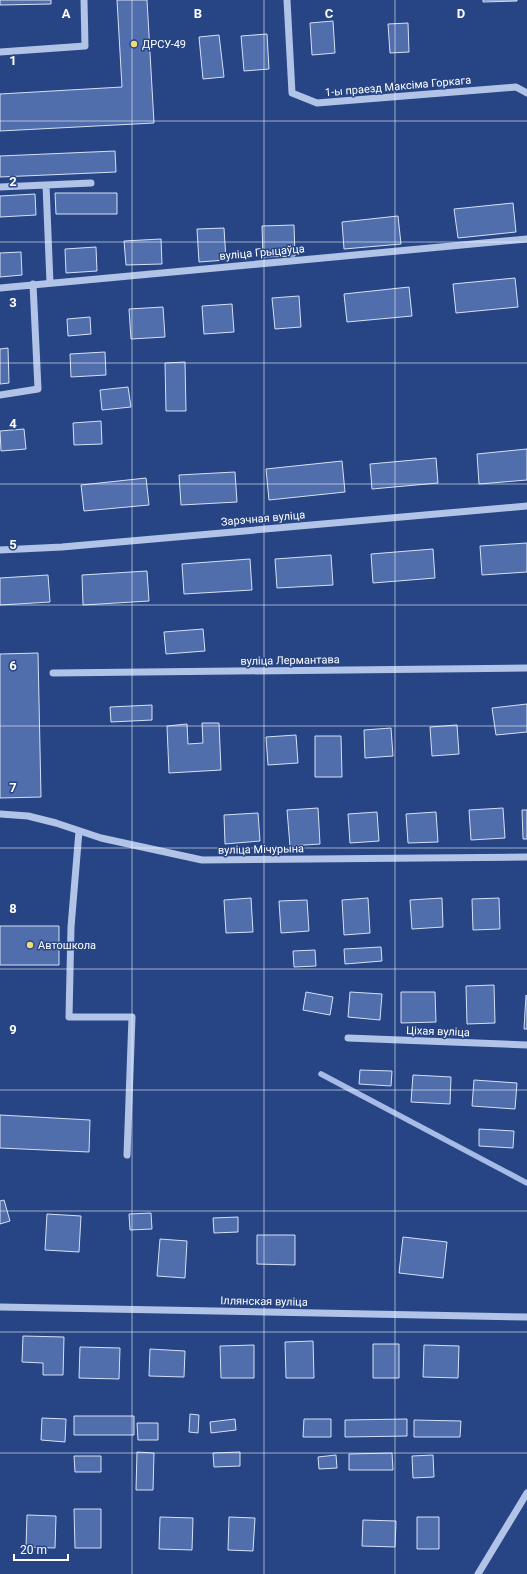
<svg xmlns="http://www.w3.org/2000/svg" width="527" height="1574" font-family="Roboto,sans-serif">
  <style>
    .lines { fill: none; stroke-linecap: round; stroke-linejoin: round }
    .stream { stroke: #a6bce7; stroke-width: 5.5 }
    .building { fill: #506eab; stroke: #d5e0f6 }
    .minor { stroke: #b1c3e7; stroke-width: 7 }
    .grid { fill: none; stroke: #fff; stroke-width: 1; stroke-opacity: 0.55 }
    .poi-dot { fill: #efdb77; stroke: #274584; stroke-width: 1.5 }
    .labels { text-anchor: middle; stroke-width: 3; stroke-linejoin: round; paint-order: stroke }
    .poi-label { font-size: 11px; fill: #fff; stroke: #274584; text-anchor: start }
    .street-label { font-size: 11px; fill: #fff; stroke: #274584 }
    .grid-label { font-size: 13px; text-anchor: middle; font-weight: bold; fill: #fff; stroke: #274584; stroke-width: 3; stroke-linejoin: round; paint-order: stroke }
  </style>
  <rect width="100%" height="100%" fill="#274584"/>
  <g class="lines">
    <path class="stream" d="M 321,1074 L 527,1183"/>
  </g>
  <path class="building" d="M 0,0 L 51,0 L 51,4 L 0,5 Z
    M 117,0 L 147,0 L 154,123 L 0,131 L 0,94 L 122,87 Z
    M 483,0 L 517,0 L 517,1 L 483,2 Z
    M 333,21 L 335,53 L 312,55 L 310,23 Z
    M 408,23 L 409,52 L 390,53 L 388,24 Z
    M 267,34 L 269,69 L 244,71 L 241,36 Z
    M 219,35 L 224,77 L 203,79 L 199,37 Z
    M 115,151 L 116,172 L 0,177 L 0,156 Z
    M 55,193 L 117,193 L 117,214 L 56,214 Z
    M 35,194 L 36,215 L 0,217 L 0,196 Z
    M 513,203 L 516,232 L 458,238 L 454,209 Z
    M 398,216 L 401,244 L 344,249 L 342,222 Z
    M 294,225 L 295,256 L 263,257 L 262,226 Z
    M 224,228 L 226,260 L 199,262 L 197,229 Z
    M 161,239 L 162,264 L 126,265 L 124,241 Z
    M 96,247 L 97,271 L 66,273 L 65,249 Z
    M 21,252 L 22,275 L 0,277 L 0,253 Z
    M 515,278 L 518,307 L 456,313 L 453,284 Z
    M 409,287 L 412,316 L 347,322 L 344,294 Z
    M 299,296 L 301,327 L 275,329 L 272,298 Z
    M 232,304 L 234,332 L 204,334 L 202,306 Z
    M 163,307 L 165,337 L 131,339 L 129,309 Z
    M 90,317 L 91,334 L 68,336 L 67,319 Z
    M 8,348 L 9,383 L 0,384 L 0,349 Z
    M 105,352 L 106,375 L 71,377 L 70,354 Z
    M 185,362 L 186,411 L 166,411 L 165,363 Z
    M 128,387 L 131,407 L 102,410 L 100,390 Z
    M 101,421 L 102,444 L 74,445 L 73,423 Z
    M 24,429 L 26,449 L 1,451 L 0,431 Z
    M 527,449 L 527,480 L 479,484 L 477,454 Z
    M 436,458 L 438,483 L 372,489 L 370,464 Z
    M 342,461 L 345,492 L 269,500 L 266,469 Z
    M 235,472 L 237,502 L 181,505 L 179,475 Z
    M 146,478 L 149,505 L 84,511 L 81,485 Z
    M 527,543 L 527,572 L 482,575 L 480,546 Z
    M 433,549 L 435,578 L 373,583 L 371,554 Z
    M 331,555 L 333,585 L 277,588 L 275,559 Z
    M 250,559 L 252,590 L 184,594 L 182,564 Z
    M 147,571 L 149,601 L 83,605 L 82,575 Z
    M 48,575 L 50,602 L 0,605 L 0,578 Z
    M 203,629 L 205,651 L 166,654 L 164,632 Z
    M 38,653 L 41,797 L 0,798 L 0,654 Z
    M 527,704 L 527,732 L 496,735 L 492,708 Z
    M 152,705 L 152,720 L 111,722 L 110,707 Z
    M 202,723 L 219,723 L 221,770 L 169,773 L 167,726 L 187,724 L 188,744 L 203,743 Z
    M 457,725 L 459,754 L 432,756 L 430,727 Z
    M 391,728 L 393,756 L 365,758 L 364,730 Z
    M 296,735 L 298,763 L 268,765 L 266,737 Z
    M 315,736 L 341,736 L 342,777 L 315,777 Z
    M 318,808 L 320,844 L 290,846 L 287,810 Z
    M 503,808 L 505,838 L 471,840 L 469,810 Z
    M 522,810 L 527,810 L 527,839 L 523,839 Z
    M 377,812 L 379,841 L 350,843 L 348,814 Z
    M 436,812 L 438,842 L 408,843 L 406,814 Z
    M 258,813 L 260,841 L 225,844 L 224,815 Z
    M 251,898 L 253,932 L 226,933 L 224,900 Z
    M 368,898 L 370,933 L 344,935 L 342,900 Z
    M 442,898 L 443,927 L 412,929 L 410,900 Z
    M 499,898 L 500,929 L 473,930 L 472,899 Z
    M 307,900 L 309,931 L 281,933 L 279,901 Z
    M 0,926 L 59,926 L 59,965 L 0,965 Z
    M 381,947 L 382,961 L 345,964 L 344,949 Z
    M 315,950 L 316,966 L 294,967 L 293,951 Z
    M 494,985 L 495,1023 L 467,1024 L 466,986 Z
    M 306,992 L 333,997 L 330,1015 L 303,1010 Z
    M 350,992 L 382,994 L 380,1020 L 348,1017 Z
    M 401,992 L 435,992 L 436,1022 L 401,1023 Z
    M 526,995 L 527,996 L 527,1029 L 524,1029 Z
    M 360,1070 L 392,1071 L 391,1086 L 359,1084 Z
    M 413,1075 L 451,1077 L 450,1104 L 411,1102 Z
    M 474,1080 L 517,1083 L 515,1109 L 472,1106 Z
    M 0,1115 L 90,1120 L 89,1152 L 0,1148 Z
    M 479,1129 L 514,1131 L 513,1148 L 479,1146 Z
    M 4,1200 L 10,1221 L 0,1224 L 0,1201 Z
    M 151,1213 L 152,1229 L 130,1230 L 129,1214 Z
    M 47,1214 L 81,1216 L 79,1252 L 45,1250 Z
    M 238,1217 L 238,1232 L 214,1233 L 213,1218 Z
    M 257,1235 L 295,1235 L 295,1265 L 257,1264 Z
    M 403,1237 L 447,1242 L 443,1278 L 399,1273 Z
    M 160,1239 L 187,1241 L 185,1278 L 157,1276 Z
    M 23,1336 L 64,1337 L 63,1375 L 43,1375 L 43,1363 L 22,1362 Z
    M 313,1341 L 314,1378 L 286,1378 L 285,1342 Z
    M 373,1344 L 399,1344 L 399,1378 L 373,1378 Z
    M 254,1345 L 254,1378 L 221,1378 L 220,1346 Z
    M 424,1345 L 459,1346 L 458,1378 L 423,1377 Z
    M 80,1347 L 120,1348 L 119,1379 L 79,1378 Z
    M 150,1349 L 185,1351 L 184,1377 L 149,1376 Z
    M 190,1414 L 199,1415 L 198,1433 L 189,1432 Z
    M 74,1416 L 134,1416 L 134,1435 L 74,1435 Z
    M 42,1418 L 66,1419 L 65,1442 L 41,1440 Z
    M 235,1419 L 236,1430 L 211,1433 L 210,1422 Z
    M 304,1419 L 331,1419 L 331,1437 L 303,1437 Z
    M 407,1419 L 407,1436 L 345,1437 L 345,1420 Z
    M 414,1420 L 461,1421 L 460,1437 L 414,1437 Z
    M 137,1423 L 158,1423 L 158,1440 L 138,1440 Z
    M 137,1452 L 154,1453 L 153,1490 L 136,1490 Z
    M 240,1452 L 240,1466 L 214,1467 L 213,1453 Z
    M 392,1453 L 393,1470 L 349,1470 L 349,1454 Z
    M 336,1455 L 337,1468 L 319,1469 L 318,1457 Z
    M 433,1455 L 434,1477 L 413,1478 L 412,1456 Z
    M 74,1456 L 101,1456 L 101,1472 L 75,1472 Z
    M 74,1509 L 101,1509 L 101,1548 L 75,1548 Z
    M 27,1515 L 56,1516 L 55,1548 L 26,1547 Z
    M 160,1517 L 193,1518 L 192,1550 L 159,1549 Z
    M 229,1517 L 255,1518 L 253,1551 L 228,1550 Z
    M 417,1517 L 439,1517 L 439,1549 L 417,1549 Z
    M 363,1520 L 396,1521 L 395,1547 L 362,1546 Z"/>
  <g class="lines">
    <path class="minor" d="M 287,0 L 292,93 L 317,103 L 516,87 L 527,93
      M 0,52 L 85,46 L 84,0
      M 46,185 L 50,283
      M 0,187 L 91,183
      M 0,288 L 527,239
      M 0,395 L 38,389 L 33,284
      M 0,550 L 62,547 L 527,506
      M 53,673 L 527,668
      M 0,814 L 28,816 L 56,823 L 101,838 L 202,860 L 527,857
      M 79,831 L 71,927 L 69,1017 L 132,1017 L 127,1155
      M 348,1038 L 527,1045
      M 0,1307 L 527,1317
      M 478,1574 L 527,1493"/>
  </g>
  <path class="grid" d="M 132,0 L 132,1574M 264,0 L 264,1574M 395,0 L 395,1574M 0,121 L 527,121M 0,242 L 527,242M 0,363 L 527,363M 0,484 L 527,484M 0,605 L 527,605M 0,726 L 527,726M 0,848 L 527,848M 0,969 L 527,969M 0,1090 L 527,1090M 0,1211 L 527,1211M 0,1332 L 527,1332M 0,1453 L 527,1453"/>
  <g class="poi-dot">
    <circle cx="134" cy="44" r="4"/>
    <circle cx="30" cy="945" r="4"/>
  </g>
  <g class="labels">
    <g class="poi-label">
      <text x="142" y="48">ДРСУ-49</text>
      <text x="38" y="949">Автошкола</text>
    </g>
    <g class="street-label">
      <text transform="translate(398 86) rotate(-5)" y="4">1-ы праезд Максіма Горкага</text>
      <text transform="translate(262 252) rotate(-5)" y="4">вуліца Грыцаўца</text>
      <text transform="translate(263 518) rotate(-5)" y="4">Зарэчная вуліца</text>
      <text transform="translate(290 660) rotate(-1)" y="4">вуліца Лермантава</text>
      <text transform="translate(261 849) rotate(-1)" y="4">вуліца Мічурына</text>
      <text transform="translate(438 1031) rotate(2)" y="4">Ціхая вуліца</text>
      <text transform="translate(264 1301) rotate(1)" y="4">Іллянская вуліца</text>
    </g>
  </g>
  <g class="grid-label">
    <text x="66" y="18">A</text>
    <text x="198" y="18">B</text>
    <text x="329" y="18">C</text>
    <text x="461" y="18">D</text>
    <text x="13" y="65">1</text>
    <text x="13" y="186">2</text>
    <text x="13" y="307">3</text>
    <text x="13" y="428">4</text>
    <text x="13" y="549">5</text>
    <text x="13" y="670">6</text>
    <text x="13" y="792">7</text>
    <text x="13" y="913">8</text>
    <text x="13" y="1034">9</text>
  </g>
  <path d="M14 1554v6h54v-6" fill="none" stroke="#ffffff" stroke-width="2"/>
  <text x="20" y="1554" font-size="12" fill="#ffffff" stroke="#274584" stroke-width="3" paint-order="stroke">20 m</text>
</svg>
